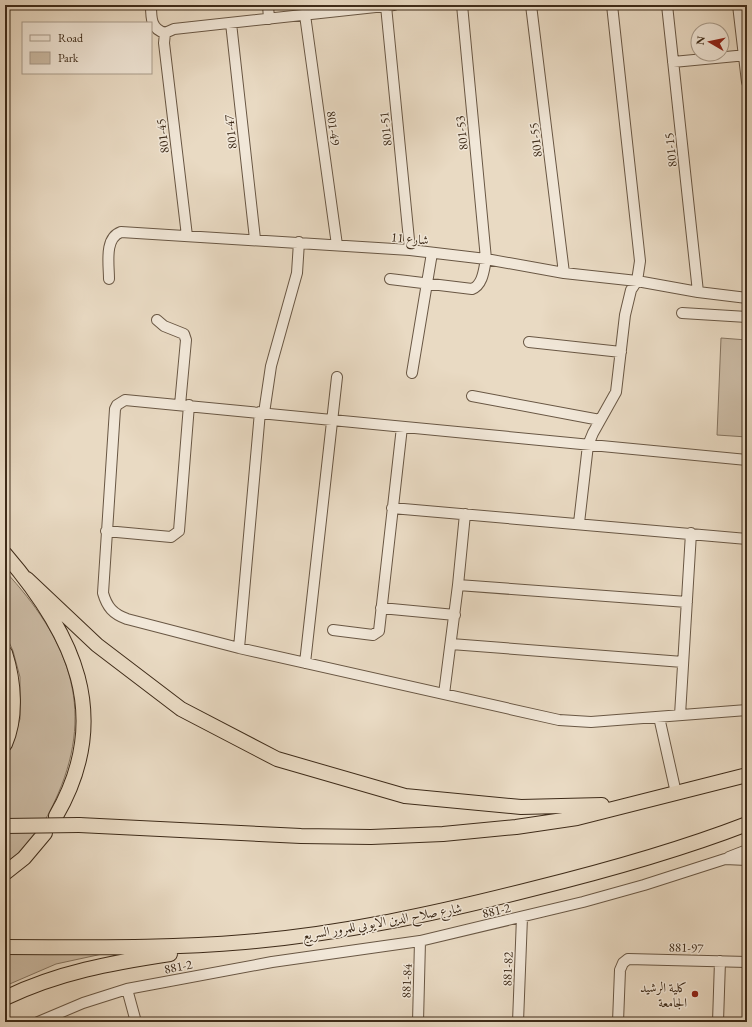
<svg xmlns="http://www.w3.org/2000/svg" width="752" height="1027" font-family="'EB Garamond',Amiri,serif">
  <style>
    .green { fill: #ccbca6; stroke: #857460 }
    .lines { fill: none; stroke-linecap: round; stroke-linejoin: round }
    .minor-casing { stroke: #695744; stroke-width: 12 }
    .highway-casing { stroke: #3e2b19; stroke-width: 16 }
    .minor { stroke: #f1e7d8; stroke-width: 10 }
    .highway { stroke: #e9dac3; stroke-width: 14 }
    .highway-bridge-casing { stroke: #3e2b19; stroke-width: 16; stroke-linecap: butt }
    .highway-bridge { stroke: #e9dac3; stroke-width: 14 }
    .poi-dot { fill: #8f2418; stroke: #f1e7d8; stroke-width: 1.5 }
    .labels { text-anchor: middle; stroke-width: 3; stroke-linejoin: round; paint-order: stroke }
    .street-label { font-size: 13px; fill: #3e2b19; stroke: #f1e7d8 }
    .poi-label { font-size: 13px; fill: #3e2b19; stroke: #f1e7d8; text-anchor: end }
  </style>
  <rect width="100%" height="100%" fill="#e9dac3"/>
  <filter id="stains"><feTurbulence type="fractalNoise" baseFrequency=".005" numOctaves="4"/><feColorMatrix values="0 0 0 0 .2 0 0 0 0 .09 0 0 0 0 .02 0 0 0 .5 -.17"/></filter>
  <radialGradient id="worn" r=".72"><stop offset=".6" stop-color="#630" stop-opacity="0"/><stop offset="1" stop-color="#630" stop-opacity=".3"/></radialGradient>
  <path class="green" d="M 721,338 L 747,340 L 747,437 L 717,435 Z
    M 5,571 C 67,638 96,706 58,794 C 45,824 30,847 5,867 L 5,761 L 20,719 L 20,677 L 13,651 L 5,633 Z
    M 116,951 L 56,964 L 5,986 L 5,953 Z"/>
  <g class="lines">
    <defs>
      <path id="minor" d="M 151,5 C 151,18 151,29 165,33
        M 268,5 L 269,19
        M 531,5 L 564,273
        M 667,5 L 698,292
        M 738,5 L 747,82
        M 386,6 L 410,250
        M 305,15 L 337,245
        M 231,23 L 255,239
        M 165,33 L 174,29 L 394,5
        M 165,33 L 164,43 L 187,236
        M 673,62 L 747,55
        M 109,279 C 109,264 104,238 121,232 L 410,250 L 486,259 L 564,273 L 637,281 L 698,292 L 747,298
        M 390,279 L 472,289 C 483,285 484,269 486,259 L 462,5
        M 682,313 L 747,317
        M 157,320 L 164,326 L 184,334 L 186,340 L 180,405
        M 529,342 L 621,352
        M 412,373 L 432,253
        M 472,396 L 600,420
        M 264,413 L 271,366 L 297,273 L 299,242
        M 747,460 L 125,400 L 117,405 L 115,409 L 103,593 C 107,607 113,614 127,619 L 239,648 L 559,720 L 591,722 L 747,710
        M 392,508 L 747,539
        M 579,523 L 588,445 L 593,433 L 616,392 L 625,315 L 631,290 L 637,281 L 640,261 L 612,5
        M 106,531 L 171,537 L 179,531 L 189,405
        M 458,585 L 687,602
        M 381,608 L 455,615
        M 333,630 L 373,635 L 379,631 L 402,427
        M 451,644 L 683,662
        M 239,648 L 260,412
        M 305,663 L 337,377
        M 444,694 L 458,585 L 465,514
        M 680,715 L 691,533
        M 659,717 L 676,793
        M 729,857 L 747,850
        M 127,989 L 136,1022
        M 38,1022 L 83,1003 L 127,989 L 272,962 L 420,941 L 583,902 L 644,885 L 725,859 L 747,860
        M 418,1022 L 420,941
        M 518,1022 L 522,917
        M 618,1022 L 620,970 L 623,963 L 628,959 L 747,962
        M 718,1022 L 720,961"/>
      <path id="highway" d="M 5,554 C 73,633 114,716 56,816
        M 27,579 L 97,645 L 181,709 L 277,759 L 405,796 L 521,807 L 602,805
        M 5,653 C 14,681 17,717 5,744
        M 79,825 L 301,836 L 371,837 L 443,834 L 516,827 L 577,818 L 747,775
        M 5,873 L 24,858 L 45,833
        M 5,947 C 85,947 165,949 245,942 C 342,934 438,913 532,889 C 605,871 677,851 747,824
        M 5,998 C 59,972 111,963 170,954"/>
    </defs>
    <use href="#minor" class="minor-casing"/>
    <use href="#highway" class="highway-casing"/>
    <use href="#minor" class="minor"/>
    <use href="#highway" class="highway"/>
    <defs>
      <path id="highway-bridge" d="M 5,826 L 79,825"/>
    </defs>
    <use href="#highway-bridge" class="highway-bridge-casing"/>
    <use href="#highway-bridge" class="highway-bridge"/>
  </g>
  <circle class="poi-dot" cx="695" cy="994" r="4"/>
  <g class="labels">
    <g class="street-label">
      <text transform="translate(334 128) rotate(82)" y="5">801-49</text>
      <text transform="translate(385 129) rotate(-96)" y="5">801-51</text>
      <text transform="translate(230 132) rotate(-96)" y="5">801-47</text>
      <text transform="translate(461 133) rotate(-96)" y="5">801-53</text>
      <text transform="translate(162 136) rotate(-97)" y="5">801-45</text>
      <text transform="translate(535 140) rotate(-97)" y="5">801-55</text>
      <text transform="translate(670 150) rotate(-96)" y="5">801-15</text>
      <text transform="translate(410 238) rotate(5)" y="5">شارع 11</text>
      <text transform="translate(496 910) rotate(-13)" y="5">881-2</text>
      <text transform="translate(382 921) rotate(-10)" y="5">شارع صلاح الدين الايوبي للمرور السريع</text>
      <text transform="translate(686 947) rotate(2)" y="5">881-97</text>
      <text transform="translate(178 966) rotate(-11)" y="5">881-2</text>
      <text transform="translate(507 969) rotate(-88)" y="5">881-82</text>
      <text transform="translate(406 981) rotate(-88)" y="5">881-84</text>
    </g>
    <g class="poi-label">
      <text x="687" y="992">كلية الرشيد<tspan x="687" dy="15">الجامعة</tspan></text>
    </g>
  </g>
  <rect width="752" height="1027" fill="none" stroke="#e9dac3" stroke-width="20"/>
  <rect x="6" y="6" width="740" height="1015" fill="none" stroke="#3e2b19" stroke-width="2"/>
  <rect x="10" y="10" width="732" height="1007" fill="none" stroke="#3e2b19"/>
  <rect x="22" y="22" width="130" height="52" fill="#f1e7d8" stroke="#a99c8c"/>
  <rect x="30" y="35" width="20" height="6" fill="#f1e7d8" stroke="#a99c8c"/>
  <text x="58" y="42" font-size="12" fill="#3e2b19">Road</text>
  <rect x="30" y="52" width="20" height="12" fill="#ccbca6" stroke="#a99c8c"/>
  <text x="58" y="62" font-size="12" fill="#3e2b19">Park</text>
  <g transform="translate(710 42) rotate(279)"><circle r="19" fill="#f1e7d8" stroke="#a99c8c"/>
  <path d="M0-3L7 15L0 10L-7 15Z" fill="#8f2418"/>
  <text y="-6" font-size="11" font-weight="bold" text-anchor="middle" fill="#3e2b19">N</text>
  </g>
  <rect width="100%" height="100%" filter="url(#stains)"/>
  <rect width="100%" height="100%" fill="url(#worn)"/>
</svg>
